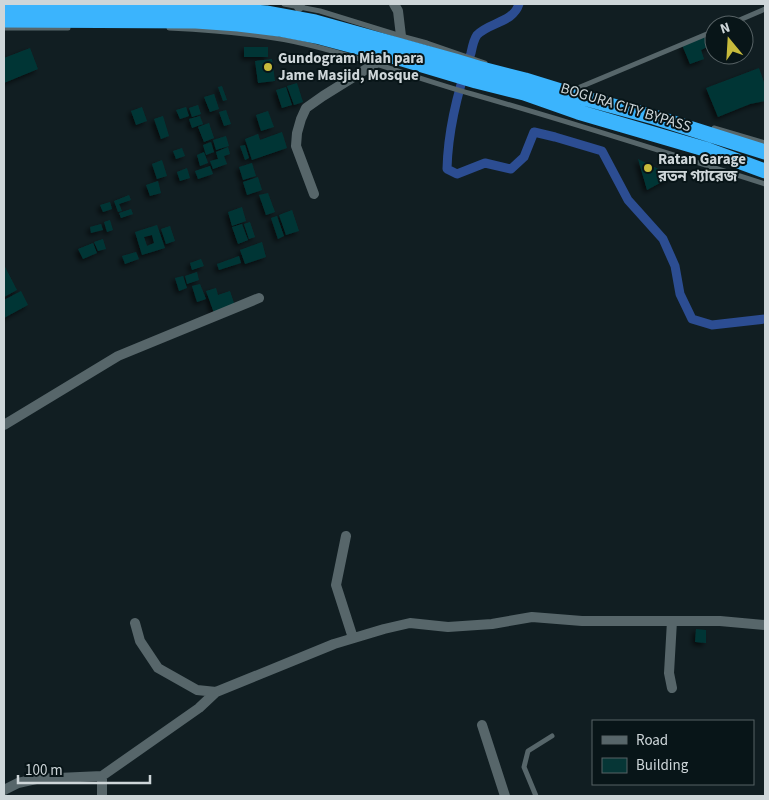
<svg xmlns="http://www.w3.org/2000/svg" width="769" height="800" font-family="'Source Sans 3','Noto Sans Bengali',sans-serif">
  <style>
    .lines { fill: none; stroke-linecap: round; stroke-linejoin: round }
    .canal { stroke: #2c4d92; stroke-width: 9 }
    .building { fill: #063636; fill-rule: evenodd; filter: url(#shadow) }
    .lane { stroke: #57666a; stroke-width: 5 }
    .street { stroke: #57666a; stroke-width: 10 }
    .highway { stroke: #3bb4fd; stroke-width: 15 }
    .poi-dot { fill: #c7bb3c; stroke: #081518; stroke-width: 2 }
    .labels { text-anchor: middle; stroke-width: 4; stroke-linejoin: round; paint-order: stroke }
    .poi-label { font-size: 15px; font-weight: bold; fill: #ced6d9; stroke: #081518; text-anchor: start }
    .street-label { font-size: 15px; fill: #ced6d9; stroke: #081518 }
  </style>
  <defs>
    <filter id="shadow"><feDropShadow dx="-3" dy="3" stdDeviation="2.5" flood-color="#0009"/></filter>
  </defs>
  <rect width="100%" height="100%" fill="#111e22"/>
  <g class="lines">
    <path class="canal" d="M 519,4 C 513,23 489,22 477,35 C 474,39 472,48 471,53 C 458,90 448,129 447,169 L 457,174 L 485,163 L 511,169 L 524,157 L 534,132 L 555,137 L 602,151 L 628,200 L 663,239 L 675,266 L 680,294 L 692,319 L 712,325 L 765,319"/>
  </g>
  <path class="building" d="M 714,32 L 714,44 L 701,50 L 704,59 L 690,64 L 682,45 Z
    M 244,47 L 268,47 L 268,57 L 244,57 Z
    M 30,48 L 38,69 L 4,83 L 4,58 Z
    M 272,59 L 275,81 L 258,83 L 255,61 Z
    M 759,68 L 765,85 L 765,101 L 750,104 L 718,117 L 706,88 Z
    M 297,83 L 303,102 L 294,105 L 287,86 Z
    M 222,86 L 227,100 L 223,101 L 218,87 Z
    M 286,87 L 292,105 L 282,108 L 276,90 Z
    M 214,94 L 219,109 L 210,112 L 204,97 Z
    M 198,105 L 201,114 L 192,117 L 189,108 Z
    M 142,107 L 147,121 L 136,125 L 131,111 Z
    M 186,107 L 189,116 L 180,119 L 176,110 Z
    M 226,110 L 231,124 L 224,126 L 219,112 Z
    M 268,111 L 274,127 L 261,131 L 256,115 Z
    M 163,116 L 169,136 L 161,139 L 154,119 Z
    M 200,116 L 203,124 L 192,128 L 189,119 Z
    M 209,123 L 214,138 L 204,142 L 198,127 Z
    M 282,132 L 287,148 L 252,160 L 245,139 L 258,134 L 260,140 Z
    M 226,136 L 229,146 L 216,150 L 213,140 Z
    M 211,142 L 214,152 L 206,155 L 203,145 Z
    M 245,145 L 249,158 L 245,160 L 240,146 Z
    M 228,147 L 230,154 L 224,156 L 227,164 L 213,169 L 210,161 L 218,159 L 216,152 Z
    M 182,148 L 185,156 L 176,159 L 173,151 Z
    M 204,152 L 208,163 L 200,166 L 197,155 Z
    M 638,159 L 673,176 L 647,190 Z
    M 162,160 L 167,176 L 157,179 L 152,164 Z
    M 252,163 L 256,176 L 243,180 L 239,167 Z
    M 210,166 L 213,174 L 198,179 L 195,171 Z
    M 187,168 L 190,178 L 180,181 L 177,172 Z
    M 258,177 L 262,190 L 247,195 L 243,182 Z
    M 158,181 L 161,193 L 150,196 L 146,185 Z
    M 268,193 L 275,212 L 266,215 L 259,195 Z
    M 129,195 L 131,200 L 119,204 L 122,211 L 118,212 L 114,201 Z
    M 110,202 L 112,209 L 103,212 L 100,205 Z
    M 242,207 L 246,221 L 232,226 L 228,212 Z
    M 131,209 L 133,214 L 121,218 L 119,213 Z
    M 292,210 L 299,231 L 286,235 L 279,215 Z
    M 277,216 L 284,236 L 278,239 L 271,218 Z
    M 110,220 L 113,230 L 107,232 L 104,222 Z
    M 250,222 L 255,237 L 249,239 L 244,224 Z
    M 101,224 L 103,230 L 91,233 L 90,227 Z
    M 242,224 L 248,240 L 238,244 L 232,227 Z
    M 157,225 L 165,248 L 142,255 L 135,232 ZM 152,235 L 154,243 L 147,246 L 144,237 Z
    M 170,226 L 175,241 L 166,244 L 161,229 Z
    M 103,239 L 106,249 L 98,251 L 94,242 Z
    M 262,242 L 266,257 L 245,264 L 240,250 Z
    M 93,243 L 97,253 L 83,259 L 78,249 Z
    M 136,252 L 139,259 L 125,264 L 122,256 Z
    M 239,256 L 241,263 L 219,270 L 217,264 Z
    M 201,259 L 204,266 L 192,270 L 190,263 Z
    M 4,265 L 17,290 L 4,297 Z
    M 197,272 L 199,280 L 187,284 L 185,276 Z
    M 183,276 L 187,288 L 179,291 L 175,278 Z
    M 200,284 L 206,299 L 197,302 L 192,286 Z
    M 216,288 L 218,295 L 230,291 L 235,306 L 214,313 L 206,291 Z
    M 21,291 L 28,305 L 4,318 L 4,300 Z
    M 696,629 L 706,630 L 706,643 L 695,642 Z"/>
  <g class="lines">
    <path class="lane" d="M 284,4 L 320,11 L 401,36 L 427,43 L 485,63
      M 728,25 L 765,9
      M 4,28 L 68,28
      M 169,28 C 214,30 261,34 305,44 C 361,57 416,78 472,94 C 570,122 668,153 765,184
      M 573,90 L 714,31
      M 714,128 L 765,143
      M 536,796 L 524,767 L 528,751 L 552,736"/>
    <path class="street" d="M 394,4 L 398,11 L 401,36
      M 299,7 L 300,4
      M 314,194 L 296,146 L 297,133 L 301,119 L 306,108 L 323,96 L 376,63
      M 4,425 L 118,356 L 259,298
      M 346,536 L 336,585 L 353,638
      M 672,688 L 669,673 L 672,621
      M 216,692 L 334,644 L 384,629 L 410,623 L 448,627 L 492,624 L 532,617 L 582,621 L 720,621 L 765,625
      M 482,725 L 505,796
      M 102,776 L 102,796
      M 4,790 L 18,783 L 36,779 L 102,776 L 199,708 L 216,692 L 197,690 L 158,668 L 140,641 L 135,623"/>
    <path class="highway" d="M 4,6 L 134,6 L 190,7 L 266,13 L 315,22 L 455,61 L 478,68 L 525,80 L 580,97 L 654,117 L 765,152
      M 4,20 L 196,21 L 238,24 L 279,29 L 320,37 L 399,58 L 476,81 L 524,93 L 578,112 L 708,150 L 765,171"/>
  </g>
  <g class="poi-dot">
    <circle cx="268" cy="67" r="5"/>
    <circle cx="648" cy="168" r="5"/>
  </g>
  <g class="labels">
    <g class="poi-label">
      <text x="278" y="63">Gundogram Miah para<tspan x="278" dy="17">Jame Masjid, Mosque</tspan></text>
      <text x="658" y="164">Ratan Garage<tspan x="658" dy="17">রতন গ্যারেজ</tspan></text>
    </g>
    <g class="street-label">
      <text transform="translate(626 107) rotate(17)" y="5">BOGURA CITY BYPASS</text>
    </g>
  </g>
  <rect width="769" height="800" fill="none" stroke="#ced6d9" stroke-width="10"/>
  <rect x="592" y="720" width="162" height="65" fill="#081518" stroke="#576265"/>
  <rect x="602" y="736" width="25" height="8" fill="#57666a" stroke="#576265"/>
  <text x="636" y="745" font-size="15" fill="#ced6d9">Road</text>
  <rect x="602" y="758" width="25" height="15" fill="#063636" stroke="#576265"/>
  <text x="636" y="770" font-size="15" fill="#ced6d9">Building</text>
  <g transform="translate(729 40) rotate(342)"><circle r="24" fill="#081518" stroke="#576265"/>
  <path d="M0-4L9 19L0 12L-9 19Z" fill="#c7bb3c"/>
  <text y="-8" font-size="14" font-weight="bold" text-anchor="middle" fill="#ced6d9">N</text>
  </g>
  <path d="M18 775v8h132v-8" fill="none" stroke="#ced6d9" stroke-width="2.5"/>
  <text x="25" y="775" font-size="15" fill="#ced6d9" stroke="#081518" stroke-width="4" paint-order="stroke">100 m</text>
</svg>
